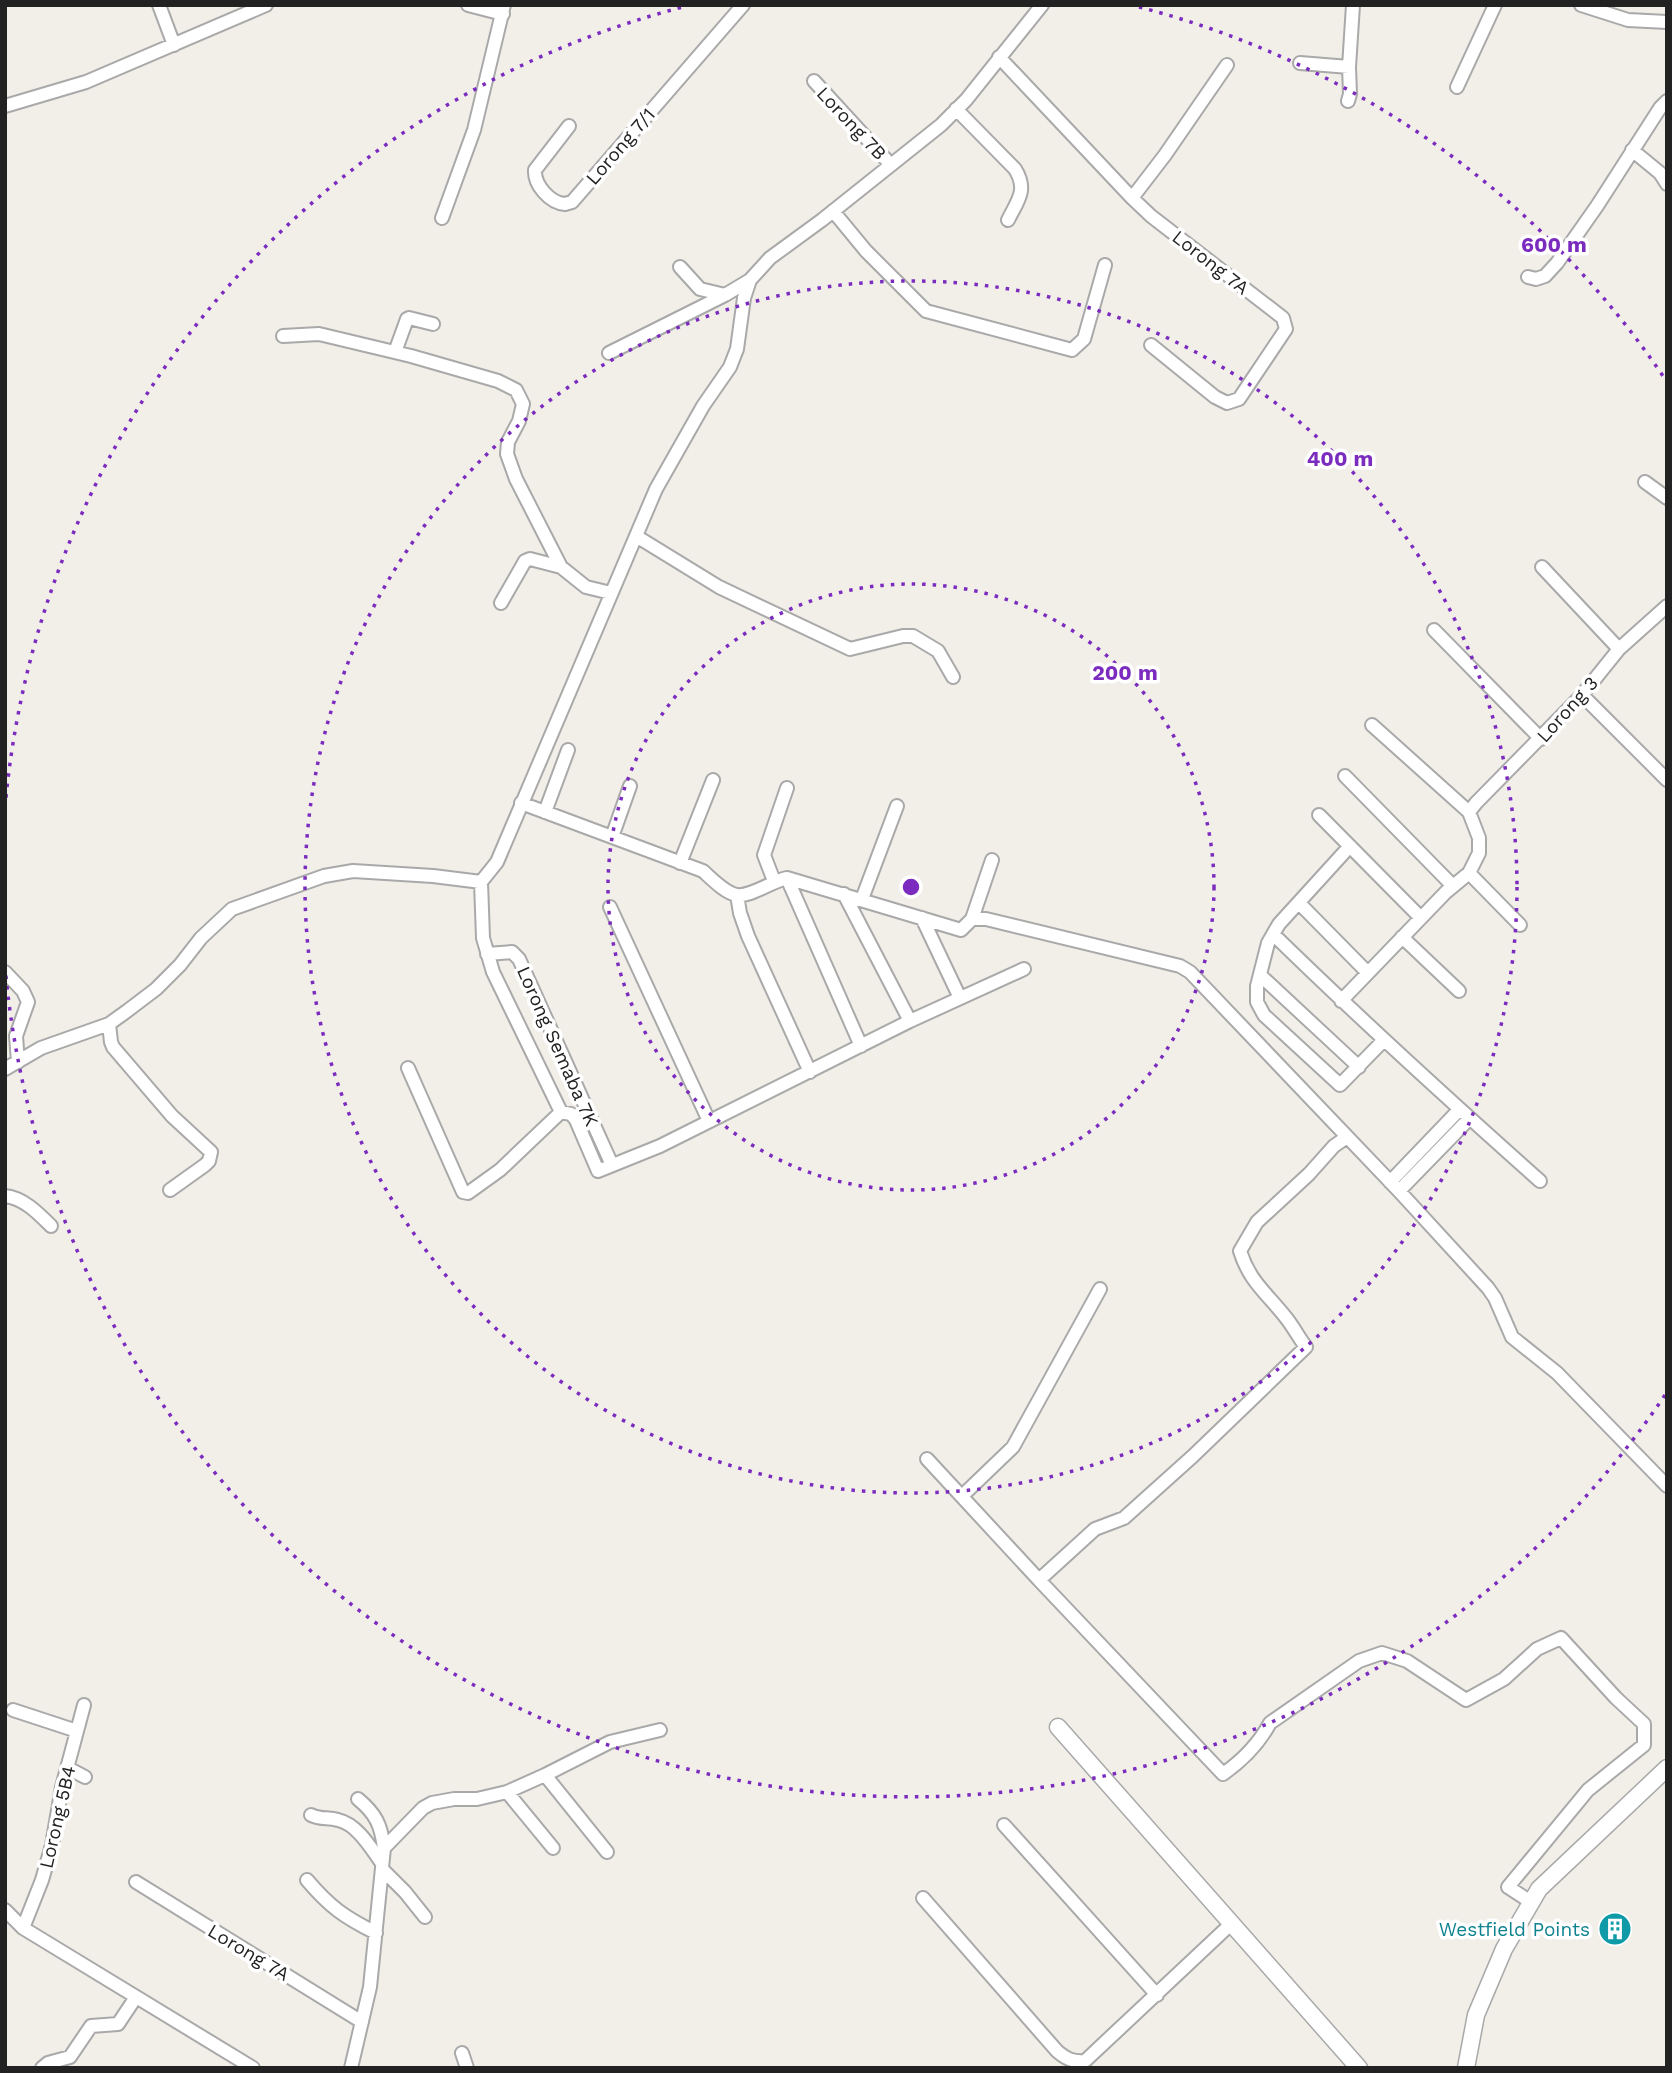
<svg xmlns="http://www.w3.org/2000/svg" width="1672" height="2073" font-family="'Work Sans',sans-serif">
  <style>
    .lines { fill: none; stroke-linecap: round; stroke-linejoin: round }
    .minor-casing { stroke: #a9a9a9; stroke-width: 16 }
    .tertiary-casing { stroke: #a9a9a9; stroke-width: 19 }
    .minor { stroke: #fff; stroke-width: 12 }
    .tertiary { stroke: #fff; stroke-width: 16 }
    .ring { fill: none; stroke: #7b2cbf; stroke-width: 3.5; stroke-dasharray: 3.5 7 }
    .labels { text-anchor: middle; stroke-width: 7; stroke-linejoin: round; paint-order: stroke }
    .street-label { font-size: 19px; fill: #222; stroke: #fff }
    .culture-label { font-size: 19px; fill: #0d838f; stroke: #fff; text-anchor: end }
    .centre { fill: #7b2cbf; stroke: #fff; stroke-width: 3.5 }
    .ring-label { font-size: 21px; text-anchor: middle; font-weight: bold; fill: #7b2cbf; stroke: #fff; stroke-width: 7; stroke-linejoin: round; paint-order: stroke }
  </style>
  <rect width="100%" height="100%" fill="#f2efe9"/>
  <g class="lines">
    <defs>
      <path id="minor" d="M 159,5 L 174,45
        M 468,5 L 503,14
        M 1581,5 L 1628,20 L 1667,22
        M 999,57 L 1132,198 L 1151,216 L 1283,318 L 1286,329 L 1239,399 L 1227,403 L 1215,397 L 1151,345
        M 1300,63 L 1349,67 L 1353,5
        M 814,81 L 891,165
        M 1457,87 L 1495,5
        M 1348,101 L 1350,94 L 1349,67
        M 5,106 L 86,82 L 266,5
        M 956,109 L 1015,169 C 1028,190 1018,200 1008,220
        M 569,126 L 535,170 C 534,185 550,203 565,204 L 572,202 L 743,5
        M 1632,150 L 1660,173 L 1667,184
        M 1132,198 L 1165,155 L 1227,65
        M 833,211 L 866,251 L 926,311 L 1072,350 L 1084,339 L 1105,265
        M 442,218 L 474,130 L 504,5
        M 680,267 L 700,289 L 725,295
        M 1528,277 L 1536,279 L 1545,276 L 1557,263 L 1597,206 L 1660,108 L 1667,101
        M 283,336 L 319,334 L 411,356 L 498,381 L 516,390 L 523,404 L 519,421 L 508,442 L 507,454 L 516,479 L 561,567
        M 395,352 L 407,319 L 409,318 L 433,324
        M 609,353 L 725,295 L 750,280
        M 1645,482 L 1667,498
        M 636,536 L 719,587 L 850,649 L 903,636 L 913,636 L 938,651 L 953,677
        M 1542,567 L 1619,649
        M 501,603 L 525,561 L 530,559 L 561,567 L 586,587 L 611,593
        M 1434,630 L 1541,739
        M 1582,695 L 1667,780
        M 1345,776 L 1453,886
        M 521,803 L 703,871 C 712,879 725,893 737,895 C 751,897 772,881 787,878 L 961,930 L 972,919 L 986,919 L 1180,966 L 1190,972 L 1399,1191 L 1488,1288 L 1495,1298 L 1512,1337 L 1557,1373 L 1667,1486
        M 545,812 L 568,750
        M 1469,812 L 1476,803 L 1582,695 L 1619,649 L 1667,606
        M 1319,815 L 1421,918
        M 612,837 L 630,786
        M 1350,846 L 1279,924 L 1268,943 L 1257,986 L 1257,1002 L 1264,1015 L 1340,1085 L 1384,1040
        M 680,863 L 713,780
        M 1469,873 L 1520,925
        M 787,878 L 861,1046
        M 774,881 L 764,855 L 787,788
        M 844,894 L 910,1021 L 660,1146 L 598,1171 L 576,1120 L 571,1114 L 561,1112 L 493,972 L 483,938 L 481,882 L 497,862 L 656,489 L 703,406 L 730,367 L 737,349 L 744,298 L 750,280 L 770,258 L 822,220 L 941,125 L 966,100 L 1042,5
        M 737,895 L 740,913 L 748,936 L 810,1072
        M 862,899 L 897,806
        M 1299,903 L 1368,973
        M 610,907 L 709,1121
        M 922,918 L 960,998
        M 972,919 L 992,860
        M 1273,934 C 1360,1019 1449,1100 1540,1181
        M 1402,937 L 1459,991
        M 487,954 L 512,952 L 519,959 L 612,1165
        M 5,972 L 23,991 L 28,1002 L 16,1036 L 18,1062
        M 1260,975 L 1359,1067
        M 1341,1001 L 1446,892 L 1469,873 L 1479,853 L 1479,838 L 1469,812 L 1372,725
        M 910,1021 L 1024,969
        M 109,1024 L 111,1042 L 113,1047 L 172,1116 L 211,1152 L 209,1161 L 205,1165 L 170,1190
        M 408,1068 L 463,1192 L 468,1193 L 500,1170 L 561,1112
        M 5,1069 L 41,1048 L 109,1024 L 127,1011 L 156,989 L 180,965 L 201,938 L 232,909 L 324,876 L 353,871 L 433,876 L 481,882
        M 1390,1182 L 1459,1110
        M 1399,1191 L 1469,1119
        M 5,1196 C 24,1198 39,1214 51,1226
        M 927,1459 L 1039,1580 L 1095,1529 L 1124,1518 L 1193,1456 L 1306,1347 C 1299,1338 1294,1328 1287,1319 C 1268,1294 1250,1283 1240,1251 L 1257,1222 L 1309,1174 L 1334,1146 L 1347,1137
        M 962,1496 L 1013,1447 L 1100,1289
        M 1039,1580 L 1223,1774 C 1243,1760 1258,1745 1270,1723 L 1359,1661 L 1382,1653 L 1407,1661 L 1466,1700 L 1504,1679 L 1537,1649 L 1561,1638 L 1616,1698 L 1644,1724 L 1644,1745 L 1588,1790 L 1508,1887 L 1531,1902
        M 13,1710 L 77,1731
        M 68,1768 L 85,1777
        M 545,1775 L 607,1852
        M 507,1792 L 553,1848
        M 358,1799 C 376,1814 381,1825 384,1848
        M 311,1815 C 321,1820 328,1817 338,1820 C 357,1824 371,1848 381,1862
        M 1004,1825 L 1157,1995
        M 382,1869 L 405,1892 L 425,1917
        M 307,1880 C 330,1907 344,1917 376,1933
        M 136,1882 L 362,2022
        M 923,1898 L 1057,2051 C 1066,2059 1073,2062 1085,2061 L 1232,1923
        M 5,1910 L 23,1928 L 253,2068
        M 23,1928 L 42,1880 L 52,1845 L 62,1787 L 84,1705
        M 462,2053 L 467,2068
        M 42,2068 L 48,2063 L 70,2057 L 91,2026 L 118,2024 L 136,1997
        M 351,2068 L 370,1987 L 384,1848 L 423,1808 L 432,1803 L 454,1799 L 477,1799 L 507,1792 L 545,1775 L 610,1742 L 660,1730"/>
      <path id="tertiary" d="M 1058,1727 L 1359,2068
        M 1466,2068 L 1476,2015 L 1504,1949 L 1539,1889 L 1667,1768"/>
    </defs>
    <use href="#minor" class="minor-casing"/>
    <use href="#tertiary" class="tertiary-casing"/>
    <use href="#minor" class="minor"/>
    <use href="#tertiary" class="tertiary"/>
  </g>
  <g class="ring">
    <circle cx="911" cy="887" r="303"/>
    <circle cx="911" cy="887" r="606"/>
    <path d="M1665 1395A909 909 0 0 1 5 966M5 808A909 909 0 0 1 683 7M1139 7A909 909 0 0 1 1665 379"/>
  </g>
  <defs>
    <symbol id="building-disc" viewBox="-11 -11 22 22"><circle r="9.5" fill="#0f9aa8" stroke="#fff"/><path d="M-4-6H4V6H1V3H-1V6H-4ZM-2.5-4.3h1.7v1.8h-1.7ZM.8-4.3h1.7v1.8H.8ZM-2.5-1h1.7V.8h-1.7ZM.8-1h1.7V.8H.8Z" fill="#fff"/></symbol>
  </defs>
  <g fill-rule="evenodd">
    <use href="#building-disc" x="1596" y="1910" width="38" height="38"/>
  </g>
  <g class="labels">
    <g class="street-label">
      <text transform="translate(852 123) rotate(47)" y="7">Lorong 7B</text>
      <text transform="translate(620 146) rotate(-49)" y="7">Lorong 7/1</text>
      <text transform="translate(1211 262) rotate(38)" y="7">Lorong 7A</text>
      <text transform="translate(1567 709) rotate(-48)" y="7">Lorong 3</text>
      <text transform="translate(558 1046) rotate(66)" y="7">Lorong Semaba 7K</text>
      <text transform="translate(57 1817) rotate(-77)" y="7">Lorong 5B4</text>
      <text transform="translate(249 1952) rotate(31)" y="7">Lorong 7A</text>
    </g>
    <g class="culture-label">
      <text x="1590" y="1936">Westfield Points</text>
    </g>
  </g>
  <circle cx="911" cy="887" r="10" class="centre"/>
  <g class="ring-label">
    <text x="1554" y="252">600 m</text>
    <text x="1340" y="466">400 m</text>
    <text x="1125" y="680">200 m</text>
  </g>
  <rect width="1672" height="2073" fill="none" stroke="#222222" stroke-width="14"/>
</svg>
